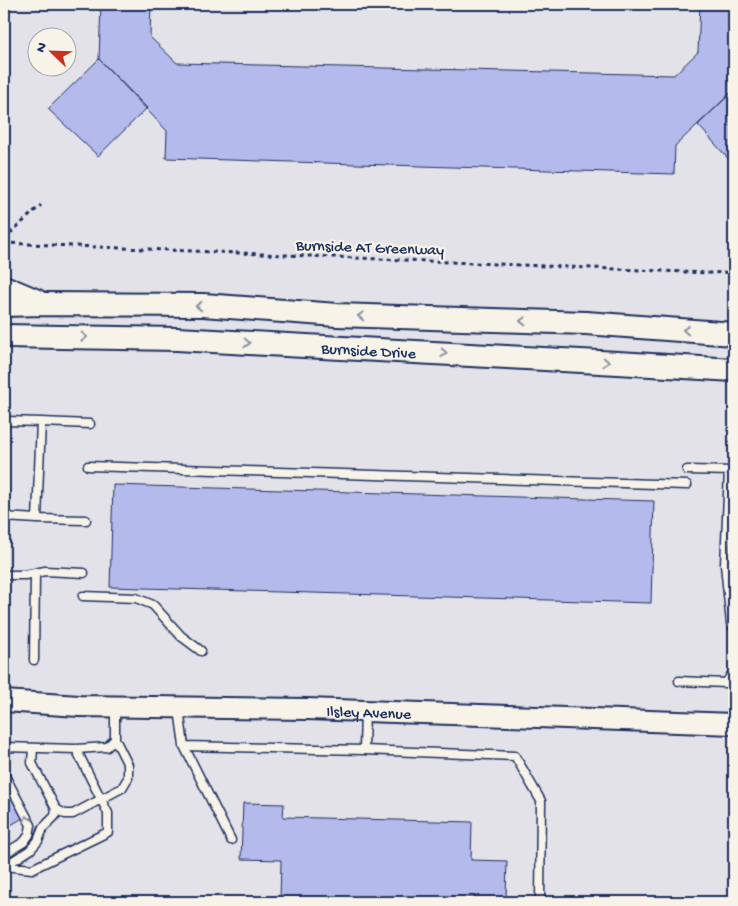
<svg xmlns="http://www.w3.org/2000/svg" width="738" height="906" font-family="'Gochi Hand',sans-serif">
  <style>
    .built { fill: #e3e2e9; fill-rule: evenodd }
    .building { fill: #b5baec; stroke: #1b2f5e }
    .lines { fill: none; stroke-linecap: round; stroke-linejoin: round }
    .service-casing { stroke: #1b2f5e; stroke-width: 11 }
    .tertiary-casing { stroke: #1b2f5e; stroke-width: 24 }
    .secondary-casing { stroke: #1b2f5e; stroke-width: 26 }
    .path { stroke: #1b2f5e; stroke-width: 3; stroke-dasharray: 4 4; stroke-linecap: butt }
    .service { stroke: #f7f3e8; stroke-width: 8 }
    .tertiary { stroke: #f7f3e8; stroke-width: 20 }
    .secondary { stroke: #f7f3e8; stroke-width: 22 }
    .oneway { stroke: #8991a3 }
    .labels { text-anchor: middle; stroke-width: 4.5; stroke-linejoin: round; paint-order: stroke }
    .street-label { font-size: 16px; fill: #1b2f5e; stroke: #f7f3e8 }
  </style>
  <rect width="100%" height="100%" fill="#f7f3e8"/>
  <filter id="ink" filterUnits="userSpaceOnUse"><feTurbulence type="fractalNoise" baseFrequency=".02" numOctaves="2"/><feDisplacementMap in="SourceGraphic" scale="10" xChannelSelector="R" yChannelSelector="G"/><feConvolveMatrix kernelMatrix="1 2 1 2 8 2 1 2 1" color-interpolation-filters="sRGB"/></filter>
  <g filter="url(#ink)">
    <path class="built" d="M 4,4 L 734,4 L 734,902 L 4,902 ZM 38,38 L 68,38 L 68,68 L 38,68 Z"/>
    <path class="building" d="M 101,4 L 151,4 L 150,37 L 177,63 L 674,75 L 698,52 L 700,4 L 734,4 L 734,90 L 675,146 L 674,174 L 166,158 L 167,131 L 99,59 Z
      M 99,59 L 147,108 L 98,156 L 48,109 Z
      M 734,90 L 734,165 L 698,125 Z
      M 113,485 L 654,501 L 651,603 L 110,587 Z
      M 4,786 L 23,818 L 4,829 Z
      M 243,803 L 284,804 L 283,817 L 472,822 L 471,860 L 507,861 L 506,899 L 467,898 L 466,902 L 280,902 L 281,860 L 241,859 Z"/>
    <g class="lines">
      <defs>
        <path id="service" d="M 4,426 L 6,421 L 41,422
          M 88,466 L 687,485
          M 687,470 L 734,471
          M 729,471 L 725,565 L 731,624 L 734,629
          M 4,517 L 37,519
          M 86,520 L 37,519 L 41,422 L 90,424
          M 4,575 L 25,575 L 45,571 L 84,573
          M 83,596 L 136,598 L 153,605 L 181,636 L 201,651
          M 34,660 L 35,574
          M 679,681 L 726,683 L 734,671
          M 179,709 L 184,746 L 364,750 L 365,711
          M 184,746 L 231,840
          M 4,747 L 76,749 L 107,747 L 115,739 L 115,708
          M 33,748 L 32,763 L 56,809 L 65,814 L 73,814 L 122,788 L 128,778 L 128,765 L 115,739
          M 364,750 L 515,756 L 541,801 L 540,902
          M 4,774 L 31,825 L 29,835 L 24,842 L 4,854
          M 5,866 L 32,869 L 108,832 L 108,813 L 76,749
          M 5,866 L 30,850 L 38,841 L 43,828 L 55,816 L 56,809"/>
        <g id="tertiary">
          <path id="s1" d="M 4,701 L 79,706 L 307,709 L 734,724"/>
        </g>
        <g id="secondary">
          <path d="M 4,287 L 37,301"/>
          <path d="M 4,305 L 42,304 L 203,305 L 337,315 L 586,323 L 734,334"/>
          <path id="s2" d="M 4,336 L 177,339 L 618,363 L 734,370"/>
        </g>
      </defs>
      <use href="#service" class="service-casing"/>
      <use href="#tertiary" class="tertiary-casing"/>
      <use href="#secondary" class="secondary-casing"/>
      <path class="path" d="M 4,239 L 41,205
        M 4,243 L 709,273 L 734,272"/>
      <use href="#service" class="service"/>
      <use href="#tertiary" class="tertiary"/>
      <use href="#secondary" class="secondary"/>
    </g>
    <defs><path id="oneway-chevron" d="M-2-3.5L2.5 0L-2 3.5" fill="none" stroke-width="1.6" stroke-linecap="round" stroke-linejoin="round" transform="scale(1.25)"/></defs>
    <g class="oneway">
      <use href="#oneway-chevron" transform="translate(199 306) rotate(-178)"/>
      <use href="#oneway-chevron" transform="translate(361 316) rotate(-178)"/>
      <use href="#oneway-chevron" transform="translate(523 321) rotate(-178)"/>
      <use href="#oneway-chevron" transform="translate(686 330) rotate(-176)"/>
      <use href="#oneway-chevron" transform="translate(84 337) rotate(1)"/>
      <use href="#oneway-chevron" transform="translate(247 343) rotate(3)"/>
      <use href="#oneway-chevron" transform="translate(444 353) rotate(3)"/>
      <use href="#oneway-chevron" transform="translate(606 362) rotate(3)"/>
      <use href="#oneway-chevron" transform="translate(27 819) rotate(-113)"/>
    </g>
  </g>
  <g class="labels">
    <g class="street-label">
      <text transform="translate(370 246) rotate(2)" y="6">Burnside AT Greenway</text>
      <text dy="6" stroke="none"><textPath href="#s2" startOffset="365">Burnside Drive</textPath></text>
      <text dy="6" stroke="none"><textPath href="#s1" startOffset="365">Ilsley Avenue</textPath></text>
    </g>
  </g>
  <rect width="738" height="906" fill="none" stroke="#f7f3e8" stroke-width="20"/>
  <rect x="10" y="10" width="718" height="886" fill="none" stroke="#1b2f5e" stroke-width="2" filter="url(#ink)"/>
  <g transform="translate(52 52) rotate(293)"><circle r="24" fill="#f7f3e8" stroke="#9fa5b1"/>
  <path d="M0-4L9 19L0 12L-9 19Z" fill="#c8321e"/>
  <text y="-8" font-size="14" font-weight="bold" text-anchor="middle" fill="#1b2f5e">N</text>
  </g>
</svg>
